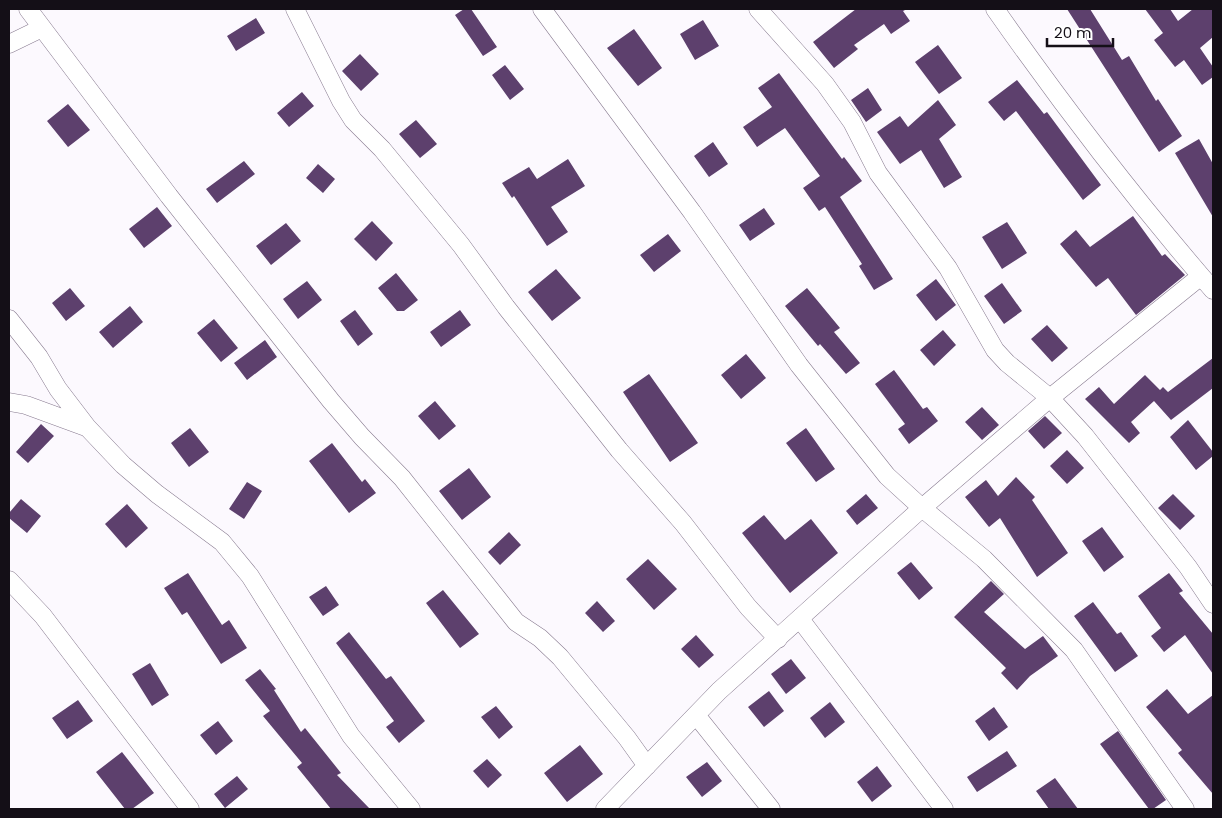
<svg xmlns="http://www.w3.org/2000/svg" width="1222" height="818" font-family="Poppins,sans-serif">
  <style>
    .building { fill: #5d406d }
    .lines { fill: none; stroke-linecap: round; stroke-linejoin: round }
    .minor-casing { stroke: #887b90; stroke-width: 19 }
    .minor { stroke: #fff; stroke-width: 18 }
  </style>
  <rect width="100%" height="100%" fill="#fcf9fe"/>
  <path class="building" d="M 464,9 L 471,9 L 497,47 L 483,56 L 455,15 Z
    M 856,9 L 907,9 L 903,11 L 910,21 L 891,34 L 884,24 L 854,45 L 858,49 L 834,68 L 813,42 Z
    M 1067,9 L 1090,9 L 1122,60 L 1129,56 L 1156,101 L 1158,99 L 1182,136 L 1159,152 Z
    M 1145,9 L 1170,9 L 1178,21 L 1193,9 L 1213,9 L 1213,37 L 1200,48 L 1213,67 L 1213,77 L 1202,85 L 1184,60 L 1175,67 L 1154,40 L 1163,33 Z
    M 256,18 L 265,33 L 236,51 L 227,36 Z
    M 703,20 L 719,46 L 695,60 L 680,34 Z
    M 634,29 L 662,68 L 638,86 L 607,48 Z
    M 938,45 L 962,78 L 939,94 L 915,62 Z
    M 360,54 L 379,74 L 361,91 L 342,71 Z
    M 505,65 L 524,89 L 510,100 L 492,75 Z
    M 779,73 L 842,159 L 844,157 L 862,181 L 840,197 L 893,279 L 874,290 L 859,266 L 862,264 L 825,207 L 819,211 L 803,188 L 820,176 L 785,128 L 757,147 L 743,127 L 772,107 L 758,88 Z
    M 1017,80 L 1044,114 L 1047,112 L 1101,185 L 1083,200 L 1016,111 L 1004,121 L 988,102 Z
    M 868,88 L 882,110 L 866,122 L 851,100 Z
    M 302,92 L 314,106 L 289,127 L 277,113 Z
    M 938,100 L 956,125 L 939,139 L 962,177 L 944,188 L 921,150 L 900,164 L 877,132 L 900,116 L 908,127 Z
    M 68,104 L 90,130 L 68,147 L 47,121 Z
    M 416,120 L 437,144 L 420,158 L 399,134 Z
    M 1199,139 L 1213,164 L 1213,217 L 1175,153 Z
    M 713,142 L 728,164 L 709,177 L 694,156 Z
    M 568,159 L 585,186 L 551,207 L 568,232 L 547,246 L 514,196 L 512,198 L 502,183 L 529,167 L 537,179 Z
    M 244,161 L 255,174 L 217,203 L 206,189 Z
    M 318,164 L 335,179 L 323,193 L 306,178 Z
    M 157,207 L 172,226 L 144,248 L 129,229 Z
    M 764,208 L 775,224 L 750,241 L 739,225 Z
    M 1133,216 L 1162,256 L 1165,254 L 1185,275 L 1136,315 L 1108,278 L 1096,287 L 1060,244 L 1076,230 L 1090,247 Z
    M 372,221 L 393,243 L 376,261 L 354,239 Z
    M 1007,222 L 1027,253 L 1002,269 L 982,237 Z
    M 286,223 L 301,241 L 271,265 L 256,246 Z
    M 668,234 L 681,251 L 654,272 L 640,255 Z
    M 556,269 L 581,298 L 552,321 L 528,292 Z
    M 396,273 L 418,300 L 404,311 L 397,311 L 378,288 Z
    M 936,279 L 956,305 L 936,321 L 916,295 Z
    M 307,281 L 322,300 L 298,319 L 283,299 Z
    M 1002,283 L 1022,311 L 1004,324 L 984,296 Z
    M 70,288 L 85,306 L 66,321 L 52,303 Z
    M 807,288 L 840,328 L 834,332 L 860,363 L 846,374 L 820,344 L 818,346 L 785,306 Z
    M 130,306 L 143,322 L 113,348 L 99,332 Z
    M 355,310 L 373,334 L 358,346 L 340,321 Z
    M 460,310 L 471,325 L 441,347 L 430,332 Z
    M 214,319 L 238,348 L 221,362 L 197,333 Z
    M 1047,325 L 1068,348 L 1052,362 L 1031,339 Z
    M 943,330 L 956,345 L 934,366 L 920,350 Z
    M 265,340 L 277,357 L 247,380 L 234,363 Z
    M 746,354 L 766,378 L 741,399 L 721,375 Z
    M 1213,358 L 1213,388 L 1171,420 L 1154,401 L 1131,422 L 1140,433 L 1129,443 L 1085,399 L 1099,387 L 1114,404 L 1145,375 L 1160,390 L 1163,387 L 1168,392 Z
    M 894,370 L 923,409 L 927,407 L 938,421 L 909,444 L 898,429 L 905,424 L 875,384 Z
    M 649,374 L 698,443 L 670,462 L 623,392 Z
    M 435,401 L 456,426 L 439,440 L 418,416 Z
    M 982,407 L 999,425 L 982,440 L 965,422 Z
    M 1045,416 L 1062,433 L 1044,449 L 1028,431 Z
    M 1188,420 L 1213,452 L 1213,456 L 1196,470 L 1170,437 Z
    M 41,424 L 54,436 L 28,463 L 16,452 Z
    M 190,428 L 209,452 L 189,467 L 171,443 Z
    M 806,428 L 835,469 L 816,482 L 786,443 Z
    M 332,443 L 362,482 L 365,479 L 376,493 L 349,513 L 309,461 Z
    M 1067,450 L 1084,468 L 1067,484 L 1050,466 Z
    M 469,468 L 491,497 L 462,520 L 439,491 Z
    M 1016,477 L 1035,497 L 1032,500 L 1068,553 L 1037,577 L 1000,518 L 989,527 L 965,497 L 986,480 L 998,496 Z
    M 247,482 L 262,491 L 244,519 L 229,509 Z
    M 866,494 L 878,508 L 857,525 L 846,511 Z
    M 1173,494 L 1195,516 L 1180,530 L 1158,508 Z
    M 21,499 L 41,516 L 27,533 L 9,518 L 9,513 Z
    M 127,504 L 148,528 L 126,548 L 105,524 Z
    M 764,515 L 785,540 L 811,519 L 838,553 L 790,593 L 742,533 Z
    M 1102,527 L 1124,557 L 1104,572 L 1082,541 Z
    M 509,532 L 521,545 L 500,565 L 488,552 Z
    M 648,559 L 677,589 L 654,610 L 626,579 Z
    M 911,562 L 933,588 L 919,600 L 897,573 Z
    M 188,573 L 222,625 L 229,620 L 247,648 L 221,664 L 187,612 L 182,615 L 164,588 Z
    M 1169,573 L 1183,591 L 1179,593 L 1213,634 L 1213,674 L 1185,635 L 1164,652 L 1151,636 L 1161,628 L 1138,596 Z
    M 991,581 L 1004,594 L 984,612 L 1025,649 L 1043,636 L 1058,656 L 1030,676 L 1017,690 L 1001,673 L 1006,668 L 954,617 Z
    M 326,586 L 339,605 L 323,616 L 309,597 Z
    M 443,590 L 479,634 L 460,648 L 426,603 Z
    M 597,601 L 615,621 L 603,632 L 585,613 Z
    M 1093,602 L 1117,634 L 1121,632 L 1138,656 L 1115,672 L 1074,616 Z
    M 349,632 L 386,679 L 391,676 L 425,721 L 399,743 L 386,727 L 394,721 L 336,643 Z
    M 696,635 L 714,655 L 699,668 L 681,649 Z
    M 791,659 L 806,678 L 786,694 L 771,674 Z
    M 150,663 L 169,695 L 152,706 L 132,674 Z
    M 260,669 L 276,689 L 274,690 L 301,732 L 305,728 L 341,773 L 337,775 L 370,809 L 331,809 L 297,767 L 302,763 L 263,716 L 270,711 L 245,680 Z
    M 1167,689 L 1188,714 L 1213,695 L 1213,794 L 1178,753 L 1182,750 L 1146,707 Z
    M 769,691 L 784,711 L 764,727 L 748,707 Z
    M 78,700 L 93,721 L 67,739 L 52,718 Z
    M 830,702 L 845,722 L 825,738 L 810,718 Z
    M 496,706 L 513,727 L 499,739 L 481,717 Z
    M 994,707 L 1008,727 L 989,741 L 975,721 Z
    M 218,721 L 233,741 L 216,755 L 200,735 Z
    M 1118,731 L 1166,800 L 1153,809 L 1149,809 L 1100,744 Z
    M 580,745 L 603,774 L 567,802 L 544,773 Z
    M 1007,751 L 1017,766 L 977,792 L 967,777 Z
    M 122,752 L 154,793 L 132,809 L 125,809 L 96,772 Z
    M 487,759 L 502,775 L 488,788 L 473,771 Z
    M 707,762 L 722,781 L 702,797 L 686,777 Z
    M 877,766 L 892,786 L 872,802 L 857,782 Z
    M 237,776 L 248,789 L 225,808 L 214,794 Z
    M 1055,778 L 1078,809 L 1049,809 L 1036,791 Z"/>
  <g class="lines">
    <defs>
      <path id="minor" d="M 28,9 L 169,196 L 331,401 L 362,437 L 402,478 L 516,622 L 540,638 L 560,657 L 627,738 L 647,766
        M 295,9 L 341,101 L 353,120 L 382,149 L 461,245 L 506,307 L 619,450 L 683,523 L 748,607 L 778,639
        M 542,9 L 692,212 L 799,365 L 887,476 L 922,508 L 984,559 L 1074,650 L 1185,809
        M 758,9 L 825,84 L 852,122 L 878,173 L 948,268 L 995,350 L 1007,363 L 1050,398 L 1085,436 L 1188,567 L 1213,604
        M 995,9 C 1063,106 1136,201 1213,290
        M 9,44 L 42,28
        M 9,319 L 39,357 L 58,389 L 87,427 L 123,465 L 157,494 L 222,542 L 250,576 L 351,736 L 411,809
        M 9,402 L 26,405 L 86,427
        M 9,580 L 43,616 L 190,809
        M 800,619 L 944,809
        M 696,715 L 771,809
        M 605,809 L 719,691 L 922,508 L 1050,398 L 1201,276"/>
    </defs>
    <use href="#minor" class="minor-casing"/>
    <use href="#minor" class="minor"/>
  </g>
  <rect width="1222" height="818" fill="none" stroke="#140f17" stroke-width="20"/>
  <path d="M1047 38v8h66v-8" fill="none" stroke="#140f17" stroke-width="2.5"/>
  <text x="1054" y="38" font-size="15" fill="#140f17" stroke="#ffffff" stroke-width="4" paint-order="stroke">20 m</text>
</svg>
